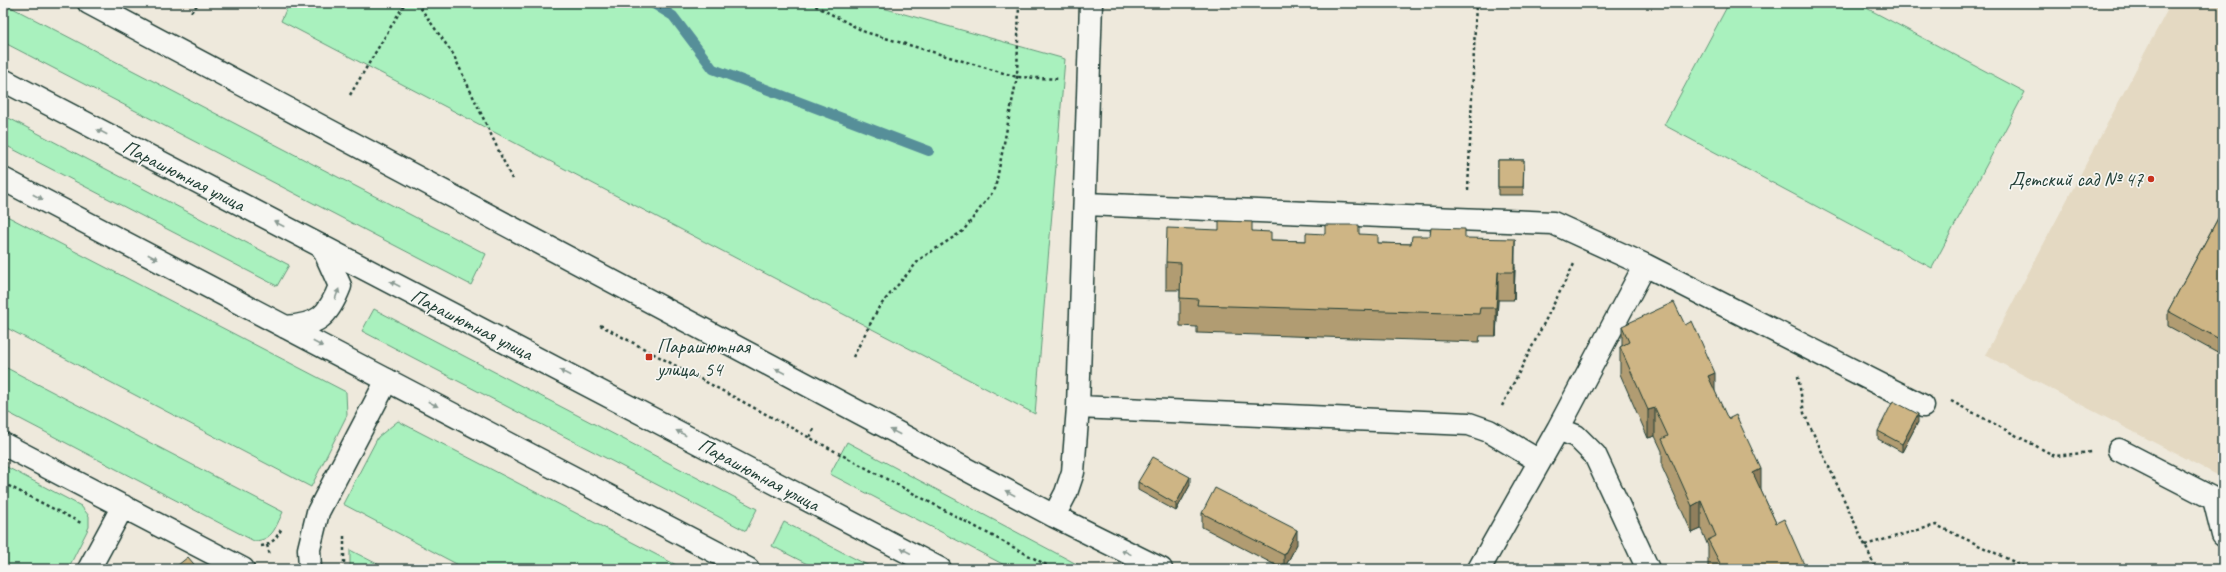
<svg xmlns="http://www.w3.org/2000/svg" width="2226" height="572" font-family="Caveat,sans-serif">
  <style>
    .built { fill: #e4d9c2 }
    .green { fill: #a9f1be; stroke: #649779 }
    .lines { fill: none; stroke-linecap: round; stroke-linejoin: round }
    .stream { stroke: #578f99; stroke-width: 10 }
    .minor-casing { stroke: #1f3d34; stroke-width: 25 }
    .major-casing { stroke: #1f3d34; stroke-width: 25 }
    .path { stroke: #1f3d34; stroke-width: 2.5; stroke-dasharray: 3 3; stroke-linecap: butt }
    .minor { stroke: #f6f6f2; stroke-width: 22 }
    .major { stroke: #f6f6f2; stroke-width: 22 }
    .wall { fill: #b19c72; stroke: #1f3d34 }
    .shaded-wall { fill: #907f5d; stroke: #1f3d34 }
    .building { fill: #ceb585; stroke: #1f3d34 }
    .oneway { fill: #8a9a93 }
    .poi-dot { fill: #c8321e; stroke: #f6f6f2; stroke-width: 1.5 }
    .labels { text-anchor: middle; stroke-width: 3.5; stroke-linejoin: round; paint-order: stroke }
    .street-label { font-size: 20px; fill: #1f3d34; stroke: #f6f6f2 }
    .poi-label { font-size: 20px; fill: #1f3d34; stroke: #f6f6f2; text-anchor: end }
  </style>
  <rect width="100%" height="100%" fill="#eee9dc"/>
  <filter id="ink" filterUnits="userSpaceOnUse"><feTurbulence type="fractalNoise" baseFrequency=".025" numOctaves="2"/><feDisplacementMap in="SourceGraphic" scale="8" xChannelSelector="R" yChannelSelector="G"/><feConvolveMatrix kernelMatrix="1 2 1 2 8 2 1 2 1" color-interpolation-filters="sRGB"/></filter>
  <g filter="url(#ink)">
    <path class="built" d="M 2171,3 L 2223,3 L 2223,478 L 1985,355 Z"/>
    <path class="green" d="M 3,3 L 486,254 L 471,285 L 3,42 Z
      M 289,3 L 865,3 L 1065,59 L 1035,414 L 281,21 Z
      M 1729,3 L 1857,3 L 2025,92 L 1932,268 L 1664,125 Z
      M 3,115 L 289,265 L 277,286 L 3,144 Z
      M 3,214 L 346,392 L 347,415 L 311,487 L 3,326 Z
      M 374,309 L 757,509 L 746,531 L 362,331 Z
      M 3,366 L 283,512 C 275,528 273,540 254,541 L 3,410 Z
      M 398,421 L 684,569 L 466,569 L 343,504 L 378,437 Z
      M 847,442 L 1086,569 L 1012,569 L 830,474 Z
      M 3,465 L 81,506 L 89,516 L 89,527 L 68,569 L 3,569 Z
      M 784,522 L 875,569 L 817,569 L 772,546 Z
      M 350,550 L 387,569 L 350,569 Z"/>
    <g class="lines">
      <path class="stream" d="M 652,3 L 673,16 L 713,69 L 929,151"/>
      <defs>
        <path id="minor" d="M 89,3 L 1054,516 L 1161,569
          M 1085,204 L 1553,223 L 1645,265 L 1923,406
          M 1078,407 L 1469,424 L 1489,431 L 1539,461
          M 1558,429 L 1576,436 L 1595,455 L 1648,569
          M 3,444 L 243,569
          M 2119,450 L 2214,499 L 2223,535
          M 1054,516 L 1066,493 L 1073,472 L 1078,407 L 1091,3
          M 89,569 L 123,506
          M 310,569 L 309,549 L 318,512 L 387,380
          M 1479,569 L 1558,429 L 1645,265"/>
        <path id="major" d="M 3,80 L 940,569
          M 3,179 L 748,569
          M 285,327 C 318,325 328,317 340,286 L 322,246"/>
      </defs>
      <use href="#minor" class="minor-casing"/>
      <use href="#major" class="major-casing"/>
      <path class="path" d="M 417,3 L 453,54 L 512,179
        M 810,3 L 865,32 L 1017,77 L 1060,79
        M 965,3 L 1019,4
        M 191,12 L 199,3
        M 350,95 L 405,3
        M 1468,190 L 1476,3
        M 600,325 L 1054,569
        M 853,357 L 879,307 L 920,259 L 963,231 L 995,189 L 1017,77 L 1019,3
        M 1798,376 L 1804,413 L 1876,569
        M 1951,401 L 2055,456 L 2091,452
        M 1502,406 L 1574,264
        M 810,437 L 814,429
        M 3,483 L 81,523
        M 267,545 L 270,555
        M 1865,545 L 1936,525 L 2029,569
        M 261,546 C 272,545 277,537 282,528
        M 344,569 L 344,535
        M 1258,569 L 1259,568
        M 2009,569 L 2012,563
        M 2146,569 L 2156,567 L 2171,569
        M 2211,569 L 2220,564"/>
      <use href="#minor" class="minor"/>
      <use href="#major" class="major"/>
    </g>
    <path class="wall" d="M 1498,160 L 1524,160 L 1523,195 L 1498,195 Z
      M 2223,209 L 2223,356 L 2168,326 L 2168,311 Z
      M 1219,230 L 1252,231 L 1271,240 L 1306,241 L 1359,234 L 1378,243 L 1411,244 L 1465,238 L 1515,267 L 1514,300 L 1498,300 L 1496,336 L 1480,336 L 1479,342 L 1197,333 L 1197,327 L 1180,326 L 1180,290 L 1166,290 L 1166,262 Z
      M 1622,326 L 1715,392 L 1776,523 L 1806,569 L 1709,569 L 1708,567 L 1708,546 L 1701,529 L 1692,533 L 1662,467 L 1662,451 L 1655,436 L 1648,438 L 1620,374 L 1620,347 L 1622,346 Z
      M 1918,422 L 1902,452 L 1878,439 L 1878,431 Z
      M 1138,482 L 1190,485 L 1176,511 L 1138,490 Z
      M 1202,513 L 1297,544 L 1284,569 L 1283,569 L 1202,527 Z"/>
    <path class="shaded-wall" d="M 1515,239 L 1515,267 L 1514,300 L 1514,272 Z
      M 1498,272 L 1498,300 L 1496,336 L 1496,308 Z
      M 1715,373 L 1715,400 L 1708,376 Z
      M 1655,408 L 1655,436 L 1648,438 L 1648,410 Z
      M 1918,414 L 1918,422 L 1902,452 L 1902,444 Z
      M 1761,469 L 1761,497 L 1753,473 Z
      M 1190,477 L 1190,485 L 1176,511 L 1176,504 Z
      M 1701,501 L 1701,529 L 1692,533 L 1692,506 Z
      M 1297,530 L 1297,544 L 1284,569 L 1284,555 Z"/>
    <path class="building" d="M 1498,160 L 1524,160 L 1523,187 L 1498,187 Z
      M 2223,209 L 2223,341 L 2168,311 Z
      M 1219,221 L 1252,222 L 1252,231 L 1271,232 L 1271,240 L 1306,241 L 1306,233 L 1325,234 L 1325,225 L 1359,225 L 1359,234 L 1378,235 L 1378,243 L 1411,244 L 1412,236 L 1430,236 L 1431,228 L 1465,229 L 1465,238 L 1515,239 L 1514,272 L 1498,272 L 1496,308 L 1480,308 L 1479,314 L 1197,305 L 1198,299 L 1180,298 L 1181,263 L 1166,262 L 1167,228 L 1219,230 Z
      M 1674,302 L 1685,325 L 1692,321 L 1715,373 L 1708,376 L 1728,419 L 1736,415 L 1761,469 L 1753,473 L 1776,523 L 1784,519 L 1806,569 L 1723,569 L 1708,540 L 1716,536 L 1701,501 L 1692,506 L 1662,439 L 1668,436 L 1655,408 L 1648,410 L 1620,347 L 1629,342 L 1622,326 Z
      M 1893,401 L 1918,414 L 1902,444 L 1878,431 Z
      M 1153,457 L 1190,477 L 1176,504 L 1138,482 Z
      M 1215,488 L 1297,530 L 1284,555 L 1202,513 Z
      M 188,557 L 198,569 L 173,569 Z"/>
    <defs><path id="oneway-solid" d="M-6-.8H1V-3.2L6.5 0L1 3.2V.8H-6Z"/></defs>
    <g class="oneway">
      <use href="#oneway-solid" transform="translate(102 132) rotate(-152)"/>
      <use href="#oneway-solid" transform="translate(38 197) rotate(28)"/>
      <use href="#oneway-solid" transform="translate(279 224) rotate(-153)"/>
      <use href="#oneway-solid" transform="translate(153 257) rotate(28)"/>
      <use href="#oneway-solid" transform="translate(395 284) rotate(-153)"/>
      <use href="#oneway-solid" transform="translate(337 294) rotate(-70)"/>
      <use href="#oneway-solid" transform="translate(318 344) rotate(28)"/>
      <use href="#oneway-solid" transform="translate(780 371) rotate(-152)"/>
      <use href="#oneway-solid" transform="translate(565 373) rotate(-153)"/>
      <use href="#oneway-solid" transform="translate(433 404) rotate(28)"/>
      <use href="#oneway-solid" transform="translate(895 432) rotate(-152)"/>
      <use href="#oneway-solid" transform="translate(681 433) rotate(-152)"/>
      <use href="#oneway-solid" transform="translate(1010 493) rotate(-152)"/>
      <use href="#oneway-solid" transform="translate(906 551) rotate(-152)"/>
      <use href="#oneway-solid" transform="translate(1126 552) rotate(-154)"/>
    </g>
  </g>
  <g class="poi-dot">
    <circle cx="2151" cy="179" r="4"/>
    <rect x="645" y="353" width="8" height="8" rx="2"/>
  </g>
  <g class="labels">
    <g class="street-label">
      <text transform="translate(184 175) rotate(27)" y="7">Парашютная улица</text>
      <text transform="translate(472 324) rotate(27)" y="7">Парашютная улица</text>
      <text transform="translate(759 474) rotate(28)" y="7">Парашютная улица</text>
    </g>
    <g class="poi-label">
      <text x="2143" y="186">Детский сад № 47</text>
      <text x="657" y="353" text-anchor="start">Парашютная<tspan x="657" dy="23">улица, 54</tspan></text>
    </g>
  </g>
  <rect width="2226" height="572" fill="none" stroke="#f6f6f2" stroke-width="16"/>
  <rect x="8" y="8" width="2210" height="556" fill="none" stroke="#1f3d34" stroke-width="1.5" filter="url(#ink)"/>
</svg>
